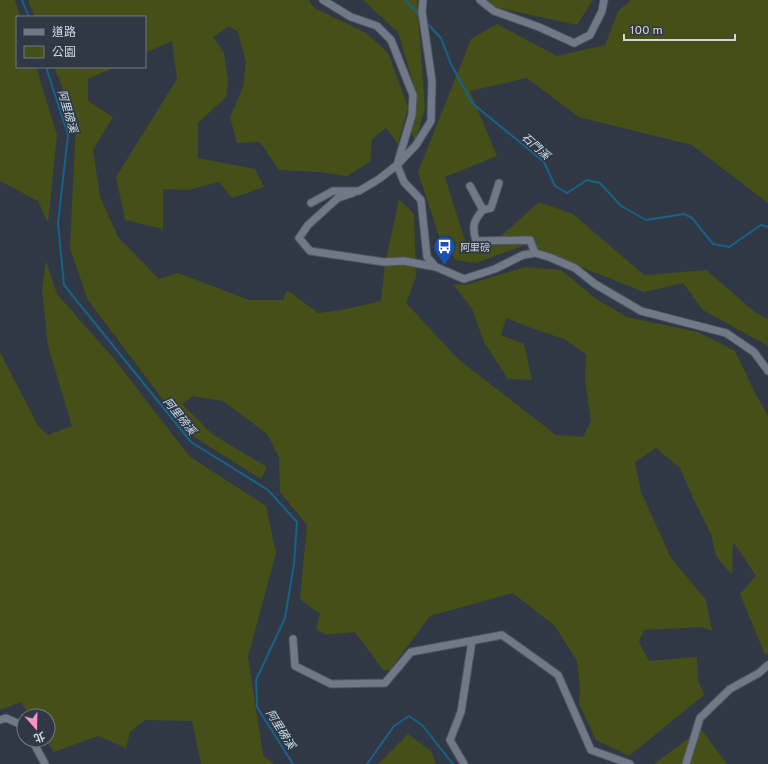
<svg xmlns="http://www.w3.org/2000/svg" width="768" height="764" font-family="Overpass,'Noto Sans TC',sans-serif">
  <style>
    .green { fill: #464f18 }
    .lines { fill: none; stroke-linecap: round; stroke-linejoin: round }
    .stream { stroke: #176287; stroke-width: 2 }
    .minor-casing { stroke: #505661; stroke-width: 9 }
    .minor { stroke: #717989; stroke-width: 7 }
    .labels { text-anchor: middle; stroke-width: 3.5; stroke-linejoin: round; paint-order: stroke }
    .poi-label { font-size: 10px; fill: #d2d7df; stroke: #303845; text-anchor: start }
    .water-label { font-size: 11px; font-style: italic; fill: #cde2ef; stroke: #303845 }
  </style>
  <rect width="100%" height="100%" fill="#303845"/>
  <path class="green" d="M 0,0 L 15,0 L 20,17 L 17,17 L 17,67 L 36,67 L 57,135 L 48,223 L 38,201 L 0,181 Z
    M 28,0 L 309,0 L 313,7 L 366,33 L 388,53 L 408,107 L 398,144 L 386,128 L 372,139 L 370,162 L 347,176 L 320,172 L 279,170 L 260,142 L 237,143 L 230,117 L 243,87 L 246,62 L 238,32 L 229,26 L 213,37 L 224,53 L 228,80 L 226,97 L 198,123 L 198,158 L 255,169 L 264,187 L 232,198 L 219,182 L 188,190 L 163,189 L 163,229 L 125,220 L 116,177 L 177,79 L 172,41 L 145,53 L 145,17 L 35,17 Z
    M 363,0 L 417,0 L 425,109 L 415,141 L 411,132 L 417,96 L 398,32 Z
    M 485,0 L 593,0 L 577,25 L 494,7 Z
    M 631,0 L 768,0 L 768,203 L 692,145 L 579,117 L 527,78 L 470,91 L 497,156 L 445,177 L 465,241 L 493,243 L 539,202 L 573,214 L 644,275 L 706,270 L 756,313 L 768,319 L 768,346 L 703,310 L 683,283 L 644,292 L 525,245 L 476,263 L 456,260 L 442,245 L 418,172 L 471,39 L 497,24 L 557,56 L 605,45 L 618,11 Z
    M 54,67 L 115,67 L 88,79 L 88,101 L 113,117 L 93,150 L 100,197 L 118,237 L 159,279 L 178,273 L 249,300 L 283,300 L 287,290 L 318,313 L 342,310 L 381,301 L 385,264 L 399,199 L 414,214 L 416,277 L 406,303 L 458,359 L 556,435 L 583,437 L 591,421 L 585,379 L 586,354 L 564,339 L 534,329 L 506,318 L 501,335 L 524,344 L 532,380 L 508,379 L 484,342 L 472,309 L 453,284 L 466,285 L 525,267 L 561,270 L 596,299 L 627,317 L 698,332 L 735,351 L 756,395 L 767,414 L 768,418 L 768,653 L 765,655 L 740,594 L 756,576 L 747,562 L 733,542 L 732,575 L 716,556 L 711,534 L 693,498 L 680,468 L 656,448 L 635,462 L 641,492 L 671,558 L 706,600 L 712,631 L 702,627 L 644,630 L 639,642 L 649,661 L 697,657 L 698,680 L 704,695 L 629,756 L 596,740 L 579,704 L 580,688 L 577,661 L 555,626 L 513,593 L 430,616 L 390,670 L 383,670 L 355,632 L 326,635 L 316,629 L 320,614 L 300,599 L 307,525 L 280,492 L 279,457 L 267,434 L 223,401 L 193,396 L 182,404 L 212,434 L 267,467 L 261,479 L 188,433 L 88,300 L 70,249 L 76,122 Z
    M 46,261 L 57,294 L 115,360 L 189,456 L 266,506 L 276,553 L 248,657 L 263,755 L 274,764 L 201,764 L 192,721 L 145,720 L 130,732 L 126,748 L 98,736 L 54,752 L 46,740 L 48,740 L 48,716 L 30,716 L 21,702 L 0,710 L 0,352 L 38,426 L 48,435 L 72,426 L 48,346 L 42,290 Z
    M 701,729 L 727,764 L 654,764 Z
    M 408,734 L 431,751 L 436,764 L 378,764 Z"/>
  <g class="lines">
    <path class="stream" d="M 22,0 L 29,17
      M 405,0 L 419,15
      M 425,21 L 441,38 L 451,64 L 472,103 L 544,162 L 555,186 L 567,193 L 587,180 L 600,183 L 621,206 L 646,220 L 684,214 L 692,218 L 713,244 L 729,247 L 761,225 L 768,227
      M 46,67 L 68,135 L 58,223 L 64,285 L 191,442 L 268,490 L 297,522 L 294,564 L 285,618 L 256,680 L 257,707 L 293,764
      M 367,764 L 394,726 L 409,716 L 422,725 L 453,764"/>
    <defs>
      <path id="minor" d="M 323,0 L 351,17 L 377,26 L 391,40 L 413,95 L 412,115 L 397,165 L 404,182 L 421,200 L 427,257 L 436,267 L 464,279 L 495,269 L 523,255 L 535,253 L 549,257 L 575,268 L 595,284 L 641,311 L 726,333 L 754,352 L 768,371
        M 480,0 L 494,11 L 539,27 L 574,43 L 590,35 L 602,11 L 604,0
        M 470,186 L 483,210 C 473,221 472,227 476,241 L 530,240 L 535,253
        M 353,193 L 338,198 L 308,225 L 299,238 L 310,251 L 384,262 L 404,261 L 436,267
        M 311,203 L 333,191 L 359,191 L 379,179 L 397,165 L 416,145 L 431,121 L 432,81 L 422,12 L 423,0
        M 483,210 L 491,208 L 499,183
        M 293,639 L 295,666 L 331,684 L 385,683 L 411,652 L 502,635 L 558,675 L 591,750 L 630,764
        M 0,720 L 6,718 L 24,726
        M 32,740 L 45,764
        M 464,764 L 450,740 L 461,712 L 472,641
        M 686,764 L 700,718 L 730,689 L 759,673 L 768,665"/>
    </defs>
    <use href="#minor" class="minor-casing"/>
    <use href="#minor" class="minor"/>
  </g>
  <defs>
    <symbol id="bus-pin" viewBox="-11 -11 22 30"><path d="M0 17L-7.5 6A9.5 9.5 0 1 1 7.5 6Z" fill="#1a4fb4" stroke="#303845"/><path d="M-5-6H5V4H4V6H2V4H-2V6H-4V4H-5ZM-3.5-4V0h7V-4ZM-3.5 1.2v1.5H-2V1.2ZM2 1.2v1.5H3.5V1.2Z" fill="#fff"/></symbol>
  </defs>
  <g fill-rule="evenodd">
    <use href="#bus-pin" x="432" y="234" width="25" height="34"/>
  </g>
  <g class="labels">
    <g class="poi-label">
      <text x="460" y="251">阿里磅</text>
    </g>
    <g class="water-label">
      <text transform="translate(68 111) rotate(74)" y="4">阿里磅溪</text>
      <text transform="translate(536 146) rotate(42)" y="4">石門溪</text>
      <text transform="translate(180 416) rotate(51)" y="4">阿里磅溪</text>
      <text transform="translate(281 729) rotate(58)" y="4">阿里磅溪</text>
    </g>
  </g>
  <rect x="16" y="16" width="130" height="52" fill="#303845" stroke="#717883"/>
  <rect x="24" y="29" width="20" height="6" fill="#717989" stroke="#717883"/>
  <text x="52" y="36" font-size="12" fill="#d2d7df">道路</text>
  <rect x="24" y="46" width="20" height="12" fill="#464f18" stroke="#717883"/>
  <text x="52" y="56" font-size="12" fill="#d2d7df">公園</text>
  <g transform="translate(36 728) rotate(160)"><circle r="19" fill="#303845" stroke="#717883"/>
  <path d="M0-3L7 15L0 10L-7 15Z" fill="#f690cf"/>
  <text y="-6" font-size="11" font-weight="bold" text-anchor="middle" fill="#d2d7df">北</text>
  </g>
  <path d="M624 34v6h111v-6" fill="none" stroke="#d2d7df" stroke-width="2"/>
  <text x="630" y="34" font-size="12" fill="#d2d7df" stroke="#303845" stroke-width="3" paint-order="stroke">100 m</text>
</svg>
